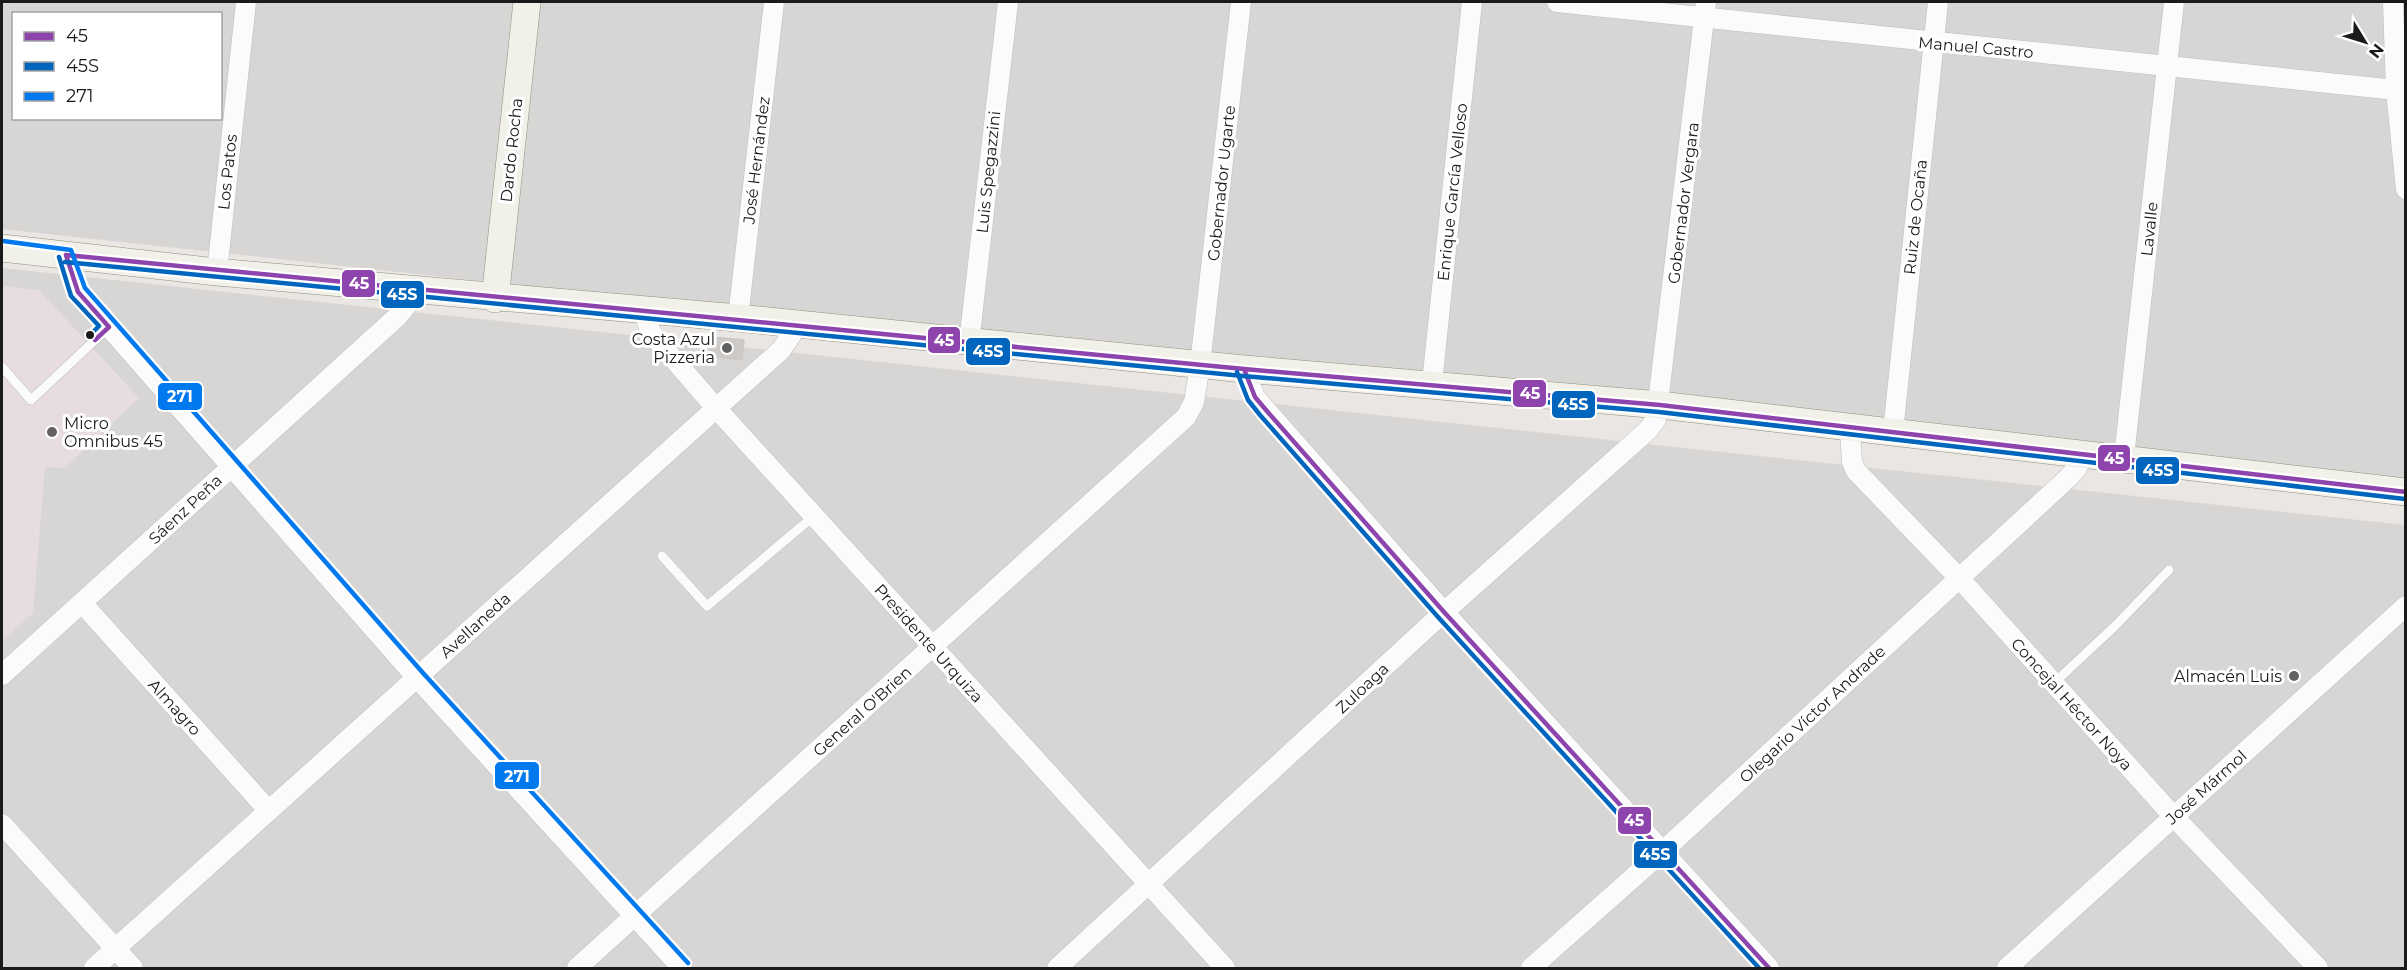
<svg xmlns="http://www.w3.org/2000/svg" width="2407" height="970" font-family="Montserrat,sans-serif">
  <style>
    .residential { fill: #d8d6d4; fill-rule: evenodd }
    .industrial { fill: #e6dce2 }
    .building { fill: #cecac8; stroke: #ccc8c5; stroke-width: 1.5 }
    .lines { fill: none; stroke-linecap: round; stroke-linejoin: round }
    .lane-casing { stroke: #c0bebd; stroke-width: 10 }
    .street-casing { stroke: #c0bebd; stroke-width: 21 }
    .secondary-casing { stroke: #90907d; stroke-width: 28 }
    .lane { stroke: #fcfbfb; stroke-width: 9 }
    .street { stroke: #fcfbfb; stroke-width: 20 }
    .secondary { stroke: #f1f0e9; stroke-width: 27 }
    .bus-1-casing { stroke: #fff; stroke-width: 9 }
    .bus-2-casing { stroke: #fff; stroke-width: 9 }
    .bus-3-casing { stroke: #fff; stroke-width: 9 }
    .bus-1 { stroke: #8e44ad; stroke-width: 4.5 }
    .bus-2 { stroke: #0065bd; stroke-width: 4.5 }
    .bus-3 { stroke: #0079ef; stroke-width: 4.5 }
    .bus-dot { fill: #1a1a1a; stroke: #fff; stroke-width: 2 }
    .poi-dot { fill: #626160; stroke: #fff; stroke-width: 2 }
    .labels { text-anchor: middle; stroke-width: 6; stroke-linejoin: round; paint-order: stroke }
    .street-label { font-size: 16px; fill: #1a1a1a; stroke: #fff }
    .poi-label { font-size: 16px; fill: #1a1a1a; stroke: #fff; text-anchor: end }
    .line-badge { stroke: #fff; stroke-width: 2 }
    .badge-label { font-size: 16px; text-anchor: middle; font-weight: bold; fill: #fff }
  </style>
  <rect width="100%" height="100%" fill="#e9e6e3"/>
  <path class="residential" d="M 2,2 L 2405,2 L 2405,490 L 2,229 ZM 14,14 L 220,14 L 220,118 L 14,118 Z
    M 2,268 L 2405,525 L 2405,968 L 2,968 Z"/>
  <path class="industrial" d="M 2,286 L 39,290 L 139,398 L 65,468 L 45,467 L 33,613 L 3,640 Z"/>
  <path class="building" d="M 712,337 L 744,340 L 742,360 L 710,356 Z"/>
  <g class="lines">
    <defs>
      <path id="lane" d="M 2,367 L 31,400 L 109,327
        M 662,556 L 707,606 L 814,516
        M 2054,683 L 2115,626 L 2169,570"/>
      <path id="street" d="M 1557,2 L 2396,90
        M 2393,2 L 2396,90 L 2406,189
        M 66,255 L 78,292 L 417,678 L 682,968
        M 217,272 L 246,2
        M 642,310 L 652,334 L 715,407 L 1225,968
        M 738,318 L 774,2
        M 969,343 L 1008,2
        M 1244,369 L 1255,397 L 1266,410 L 1444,612 L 1769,968
        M 1432,383 L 1472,2
        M 1850,429 L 1852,462 L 1856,471 L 1960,579 L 2174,817 L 2318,968
        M 1893,432 L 1938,2
        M 2124,457 L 2174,2
        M 82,603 L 269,811
        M 2,675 L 398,316 L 418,291
        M 2,824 L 133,968
        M 94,968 L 781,350 L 798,325
        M 577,968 L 1186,417 L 1194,402 L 1200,365 L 1241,2
        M 1057,968 L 1444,612 L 1648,430 L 1656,419 L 1706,2
        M 1531,968 L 1662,852 L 2068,478 L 2077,468 L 2083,452
        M 2007,968 L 2406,606"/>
      <path id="secondary" d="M 2,248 L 217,272 L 738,318 L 1244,369 L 1660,405 L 2406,492
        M 495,299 L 527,2"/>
    </defs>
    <use href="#lane" class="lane-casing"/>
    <use href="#street" class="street-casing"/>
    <use href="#secondary" class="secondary-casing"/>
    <use href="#lane" class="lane"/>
    <use href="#street" class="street"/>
    <use href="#secondary" class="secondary"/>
    <defs>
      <path id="bus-1" d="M 66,255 L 1244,369 L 1660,405 L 2406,492
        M 66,255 L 78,292 L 109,327 L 95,340
        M 1244,369 L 1255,397 L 1266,410 L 1444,612 L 1769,968"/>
      <path id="bus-2" d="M 59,257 L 71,296 L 99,326 L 90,335
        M 65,262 L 1243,376 L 1659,412 L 2405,499
        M 1237,372 L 1248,400 L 1260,415 L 1438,617 L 1759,968"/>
      <path id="bus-3" d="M 3,241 L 71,250 L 85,288 L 423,673 L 688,963"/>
    </defs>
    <use href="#bus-1" class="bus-1-casing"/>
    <use href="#bus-2" class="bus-2-casing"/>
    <use href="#bus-3" class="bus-3-casing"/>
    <use href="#bus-1" class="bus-1"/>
    <use href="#bus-2" class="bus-2"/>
    <use href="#bus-3" class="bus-3"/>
  </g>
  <circle class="bus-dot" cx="90" cy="335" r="5"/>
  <g class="poi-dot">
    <circle cx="727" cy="348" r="6"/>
    <circle cx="52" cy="432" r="6"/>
    <circle cx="2294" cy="676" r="6"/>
  </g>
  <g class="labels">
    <g class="street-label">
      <text transform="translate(1976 47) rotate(5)" y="6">Manuel Castro</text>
      <text transform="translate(511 150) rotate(-84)" y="6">Dardo Rocha</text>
      <text transform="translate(756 160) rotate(-83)" y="6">José Hernández</text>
      <text transform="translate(227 172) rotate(-84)" y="6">Los Patos</text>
      <text transform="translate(988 172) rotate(-84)" y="6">Luis Spegazzini</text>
      <text transform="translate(1221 183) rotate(-84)" y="6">Gobernador Ugarte</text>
      <text transform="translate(1452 192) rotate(-84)" y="6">Enrique García Velloso</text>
      <text transform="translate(1683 203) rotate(-83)" y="6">Gobernador Vergara</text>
      <text transform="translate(1915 217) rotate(-84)" y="6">Ruiz de Ocaña</text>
      <text transform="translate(2149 229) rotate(-84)" y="6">Lavalle</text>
      <text transform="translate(185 509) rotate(-43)" y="6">Sáenz Peña</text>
      <text transform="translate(475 625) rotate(-42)" y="6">Avellaneda</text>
      <text transform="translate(929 643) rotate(48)" y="6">Presidente Urquiza</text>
      <text transform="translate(1362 688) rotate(-43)" y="6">Zuloaga</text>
      <text transform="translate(2072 704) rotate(48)" y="6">Concejal Héctor Noya</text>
      <text transform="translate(175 707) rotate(48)" y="6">Almagro</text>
      <text transform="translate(862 711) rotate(-42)" y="6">General O'Brien</text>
      <text transform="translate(1812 714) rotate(-43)" y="6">Olegario Víctor Andrade</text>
      <text transform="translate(2206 787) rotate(-42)" y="6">José Mármol</text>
    </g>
    <g class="poi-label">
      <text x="715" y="345">Costa Azul<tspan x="715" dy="18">Pizzeria</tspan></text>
      <text x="64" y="429" text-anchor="start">Micro<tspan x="64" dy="18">Omnibus 45</tspan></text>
      <text x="2282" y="682">Almacén Luis</text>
    </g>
  </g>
  <g class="line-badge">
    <rect x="341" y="269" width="35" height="29" rx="6" fill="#8e44ad"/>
    <rect x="380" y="280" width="45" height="29" rx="6" fill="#0065bd"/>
    <rect x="927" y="326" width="34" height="28" rx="6" fill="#8e44ad"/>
    <rect x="965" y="337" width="46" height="29" rx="6" fill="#0065bd"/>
    <rect x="1512" y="379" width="35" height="29" rx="6" fill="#8e44ad"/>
    <rect x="157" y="382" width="46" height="29" rx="6" fill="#0079ef"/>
    <rect x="1551" y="390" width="45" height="29" rx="6" fill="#0065bd"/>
    <rect x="2097" y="444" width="34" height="28" rx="6" fill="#8e44ad"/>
    <rect x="2135" y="456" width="45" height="29" rx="6" fill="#0065bd"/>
    <rect x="494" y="761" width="46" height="29" rx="6" fill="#0079ef"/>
    <rect x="1617" y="806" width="35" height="29" rx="6" fill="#8e44ad"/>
    <rect x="1633" y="840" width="45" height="29" rx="6" fill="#0065bd"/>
  </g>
  <g class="badge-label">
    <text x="359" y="289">45</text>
    <text x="402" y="300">45S</text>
    <text x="944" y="346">45</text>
    <text x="988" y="357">45S</text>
    <text x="1530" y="399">45</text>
    <text x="180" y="402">271</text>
    <text x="1573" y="410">45S</text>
    <text x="2114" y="464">45</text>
    <text x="2158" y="476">45S</text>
    <text x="517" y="782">271</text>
    <text x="1634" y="826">45</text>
    <text x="1655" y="860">45S</text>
  </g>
  <rect width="2407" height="970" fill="none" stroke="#1a1a1a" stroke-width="6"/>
  <rect x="12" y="12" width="210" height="108" fill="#ffffff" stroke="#a3a3a3" stroke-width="1.5"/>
  <rect x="24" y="32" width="30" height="9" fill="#8e44ad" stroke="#a3a3a3" stroke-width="1.5"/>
  <text x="66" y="42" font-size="18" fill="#1a1a1a">45</text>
  <rect x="24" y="62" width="30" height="9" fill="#0065bd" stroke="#a3a3a3" stroke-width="1.5"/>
  <text x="66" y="72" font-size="18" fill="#1a1a1a">45S</text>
  <rect x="24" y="92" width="30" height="9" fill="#0079ef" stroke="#a3a3a3" stroke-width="1.5"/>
  <text x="66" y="102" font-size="18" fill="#1a1a1a">271</text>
  <g transform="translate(2365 42) rotate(128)" stroke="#ffffff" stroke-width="4.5" paint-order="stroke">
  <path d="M0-4.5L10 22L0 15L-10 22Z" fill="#1a1a1a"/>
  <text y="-9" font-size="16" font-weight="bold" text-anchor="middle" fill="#1a1a1a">N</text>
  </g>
</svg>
